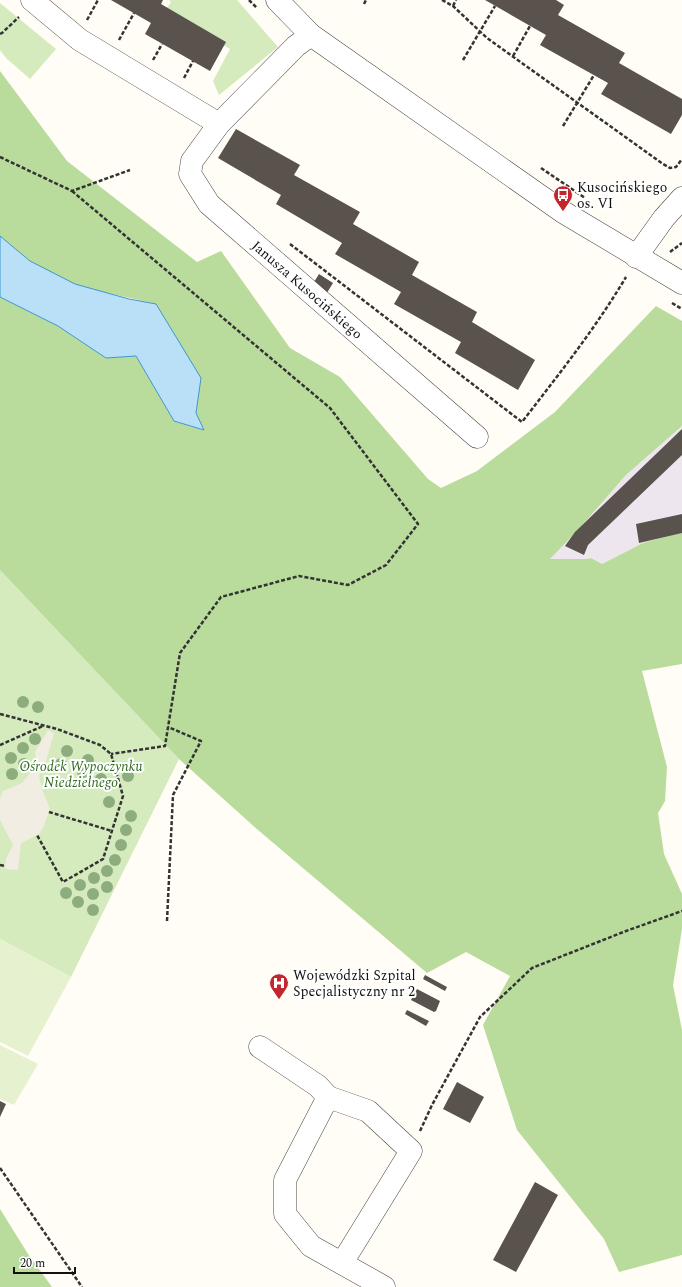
<svg xmlns="http://www.w3.org/2000/svg" width="682" height="1287" font-family="Spectral,serif">
  <style>
    .industrial { fill: #eee6ef }
    .green { fill: #d5ebbd }
    .forest { fill: #b9dc9c }
    .pitch { fill: #e6f2cf }
    .plaza { fill: #f1ede2 }
    .water { fill: #b9e0f7; stroke: #3f96cf }
    .building { fill: #5a524d }
    .lines { fill: none; stroke-linecap: round; stroke-linejoin: round }
    .minor-casing { stroke: #444; stroke-width: 23 }
    .path { stroke: #333; stroke-width: 2.5; stroke-dasharray: 4 2; stroke-linecap: butt }
    .minor { stroke: #fff; stroke-width: 22 }
    .tree { fill: #8dad7f }
    .labels { text-anchor: middle; stroke-width: 4; stroke-linejoin: round; paint-order: stroke }
    .poi-label { font-size: 14px; fill: #111; stroke: #fff; text-anchor: start }
    .street-label { font-size: 14px; fill: #111; stroke: #fff }
    .park-label { font-size: 14px; font-style: italic; fill: #2f6b1f; stroke: #fff }
  </style>
  <rect width="100%" height="100%" fill="#fffdf5"/>
  <path class="industrial" d="M 682,426 L 682,532 L 643,543 L 602,564 L 591,558 L 586,559 L 550,559 L 578,530 L 626,475 Z"/>
  <path class="green" d="M 169,0 L 237,0 L 278,47 L 219,95 L 213,81 L 230,49 L 165,11 L 171,2 Z
    M 0,3 L 56,49 L 30,79 L 6,58 L 0,50 Z
    M 0,570 L 179,759 L 71,977 L 0,939 Z"/>
  <path class="forest" d="M 0,71 L 67,161 L 197,262 L 221,251 L 290,348 L 340,377 L 428,479 L 441,488 L 477,471 L 555,412 L 656,306 L 682,321 L 682,426 L 626,475 L 578,530 L 550,559 L 586,559 L 591,558 L 602,564 L 643,543 L 682,532 L 682,664 L 642,671 L 667,767 L 665,801 L 658,813 L 664,854 L 682,894 L 682,929 L 673,985 L 682,1030 L 682,1255 L 619,1272 L 604,1239 L 517,1130 L 483,1025 L 510,976 L 466,952 L 427,973 L 258,830 L 179,759 L 0,570 L 0,297 L 58,326 L 106,358 L 136,356 L 174,421 L 204,430 L 196,413 L 197,399 L 176,338 L 156,304 L 73,285 L 30,261 L 0,236 Z
    M 0,1209 L 28,1254 L 52,1287 L 0,1287 Z"/>
  <path class="pitch" d="M 0,939 L 71,977 L 28,1056 L 0,1042 Z
    M 0,1045 L 38,1064 L 14,1105 L 0,1099 Z"/>
  <path class="plaza" d="M 48,730 L 54,733 L 46,761 L 39,776 L 42,789 L 50,809 L 43,828 L 39,834 L 21,843 L 18,870 L 5,869 L 6,859 L 13,845 L 0,820 L 0,798 L 3,791 L 22,783 L 37,764 L 35,752 Z"/>
  <path class="water" d="M 0,236 L 30,261 L 75,284 L 129,299 L 156,304 L 201,378 L 196,413 L 204,430 L 174,421 L 136,356 L 106,358 L 58,326 L 0,297 Z"/>
  <path class="building" d="M 111,0 L 163,0 L 161,4 L 226,42 L 210,71 L 145,34 L 151,23 Z
    M 485,0 L 556,0 L 564,5 L 558,15 L 625,53 L 619,63 L 682,99 L 682,115 L 671,134 L 601,94 L 608,83 L 540,45 L 546,35 Z
    M 236,129 L 300,165 L 294,175 L 360,212 L 353,224 L 419,262 L 412,275 L 477,312 L 472,322 L 535,360 L 518,390 L 455,353 L 461,342 L 394,304 L 401,292 L 335,254 L 342,243 L 276,204 L 281,195 L 218,158 Z
    M 319,274 L 333,283 L 325,296 L 311,287 Z
    M 682,429 L 682,455 L 588,545 L 584,555 L 565,546 L 575,532 Z
    M 682,514 L 682,533 L 639,543 L 636,524 Z
    M 425,975 L 447,987 L 445,991 L 423,979 Z
    M 417,989 L 440,1001 L 436,1011 L 434,1012 L 411,1000 Z
    M 407,1010 L 429,1021 L 426,1026 L 405,1014 Z
    M 457,1082 L 484,1097 L 470,1123 L 443,1109 Z
    M 0,1101 L 6,1104 L 0,1117 Z
    M 535,1182 L 558,1195 L 516,1272 L 493,1260 Z"/>
  <g class="lines">
    <defs>
      <g id="minor">
        <path d="M 32,0 L 80,40 L 219,124"/>
        <path d="M 277,0 L 311,35 L 563,212 L 682,283"/>
        <path id="s1" d="M 311,35 L 296,46 L 219,124 L 192,161 L 190,174 L 209,204 L 477,437"/>
        <path d="M 636,257 L 664,218 L 682,198"/>
        <path d="M 260,1047 L 318,1086 L 328,1097 L 285,1180 L 285,1214 L 311,1246 L 384,1287"/>
        <path d="M 328,1097 L 368,1111 L 411,1151 L 342,1263"/>
      </g>
    </defs>
    <use href="#minor" class="minor-casing"/>
    <path class="path" d="M 249,0 L 257,8
      M 442,0 L 453,6 L 487,38 L 663,164 L 670,168 L 676,167 L 682,159
      M 364,4 L 366,0
      M 453,6 L 456,0
      M 87,20 L 98,0
      M 0,34 L 2,33 L 19,17
      M 119,40 L 134,13
      M 513,56 L 530,26
      M 153,60 L 162,44
      M 463,60 L 495,6
      M 184,78 L 193,61
      M 563,126 L 594,75
      M 0,157 L 72,191 L 130,170
      M 541,168 L 585,198
      M 72,191 L 330,408 L 418,524 L 386,565 L 348,585 L 299,576 L 221,597 L 180,653 L 165,746 L 111,754
      M 290,244 L 522,422 C 559,374 595,329 626,277
      M 670,252 L 682,243
      M 672,303 L 682,309
      M 0,714 L 57,729 L 100,745 L 111,754 L 123,796 L 103,859 L 63,882 L 37,835
      M 0,745 L 43,726
      M 49,812 L 112,831
      M 0,865 L 5,866
      M 167,921 L 173,795 L 201,741 L 168,727
      M 420,1131 L 432,1105 L 480,1017 L 532,968 L 626,931 L 682,911
      M 0,1168 L 82,1287"/>
    <use href="#minor" class="minor"/>
  </g>
  <g class="tree">
    <circle cx="23" cy="702" r="6"/>
    <circle cx="38" cy="707" r="6"/>
    <circle cx="35" cy="739" r="6"/>
    <circle cx="23" cy="748" r="6"/>
    <circle cx="67" cy="751" r="6"/>
    <circle cx="11" cy="758" r="6"/>
    <circle cx="88" cy="760" r="6"/>
    <circle cx="24" cy="764" r="6"/>
    <circle cx="61" cy="764" r="6"/>
    <circle cx="83" cy="772" r="6"/>
    <circle cx="12" cy="774" r="6"/>
    <circle cx="128" cy="776" r="6"/>
    <circle cx="101" cy="779" r="6"/>
    <circle cx="109" cy="802" r="6"/>
    <circle cx="131" cy="816" r="6"/>
    <circle cx="126" cy="830" r="6"/>
    <circle cx="121" cy="845" r="6"/>
    <circle cx="115" cy="860" r="6"/>
    <circle cx="107" cy="871" r="6"/>
    <circle cx="94" cy="878" r="6"/>
    <circle cx="80" cy="885" r="6"/>
    <circle cx="107" cy="887" r="6"/>
    <circle cx="66" cy="893" r="6"/>
    <circle cx="93" cy="894" r="6"/>
    <circle cx="78" cy="902" r="6"/>
    <circle cx="93" cy="910" r="6"/>
  </g>
  <defs>
    <symbol id="bus-pin" viewBox="-11 -11 22 30"><path d="M0 17L-7.5 6A9.5 9.5 0 1 1 7.5 6Z" fill="#c4262e" stroke="#fff"/><path d="M-5-6H5V4H4V6H2V4H-2V6H-4V4H-5ZM-3.5-4V0h7V-4ZM-3.5 1.2v1.5H-2V1.2ZM2 1.2v1.5H3.5V1.2Z" fill="#fff"/></symbol>
    <symbol id="hospital-pin" viewBox="-11 -11 22 30"><path d="M0 17L-7.5 6A9.5 9.5 0 1 1 7.5 6Z" fill="#c4262e" stroke="#fff"/><path d="M-5-5h3v3.5h4V-5h3V5h-3V1.5h-4V5h-3Z" fill="#fff"/></symbol>
  </defs>
  <g fill-rule="evenodd">
    <use href="#bus-pin" x="552" y="184" width="22" height="30"/>
    <use href="#hospital-pin" x="268" y="972" width="22" height="30"/>
  </g>
  <g class="labels">
    <g class="poi-label">
      <text x="577" y="192">Kusocińskiego<tspan x="577" dy="16">os. VI</tspan></text>
      <text x="293" y="980">Wojewódzki Szpital<tspan x="293" dy="16">Specjalistyczny nr 2</tspan></text>
    </g>
    <g class="street-label">
      <text dy="5" stroke="none"><textPath href="#s1" startOffset="353">Janusza Kusocińskiego</textPath></text>
    </g>
    <g class="park-label">
      <text x="81" y="771">Ośrodek Wypoczynku<tspan x="81" dy="16">Niedzielnego</tspan></text>
    </g>
  </g>
  <path d="M14 1267v6h61v-6" fill="none" stroke="#111111" stroke-width="2"/>
  <text x="20" y="1267" font-size="12" fill="#111111" stroke="#ffffff" stroke-width="3" paint-order="stroke">20 m</text>
</svg>
